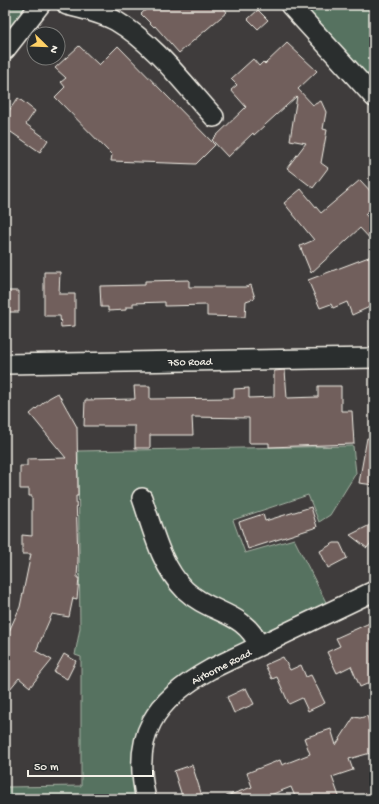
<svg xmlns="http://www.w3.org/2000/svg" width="379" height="804" font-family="'Gochi Hand',sans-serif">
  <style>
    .green { fill: #577260; stroke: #a6b2a4 }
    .building { fill: #715e5b; stroke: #f4f1e8 }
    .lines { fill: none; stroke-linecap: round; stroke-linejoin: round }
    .minor-casing { stroke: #f4f1e8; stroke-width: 22 }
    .minor { stroke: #2a2d2e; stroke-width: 19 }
    .labels { text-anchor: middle; stroke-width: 3; stroke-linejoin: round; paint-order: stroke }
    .street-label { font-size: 11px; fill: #f4f1e8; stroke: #2a2d2e }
  </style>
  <rect width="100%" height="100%" fill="#3f3c3c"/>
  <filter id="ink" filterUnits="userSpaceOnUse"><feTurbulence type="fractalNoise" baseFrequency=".025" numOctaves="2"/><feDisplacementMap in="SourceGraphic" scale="8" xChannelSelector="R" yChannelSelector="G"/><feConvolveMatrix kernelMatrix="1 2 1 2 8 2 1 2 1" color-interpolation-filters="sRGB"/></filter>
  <g filter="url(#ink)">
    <path class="green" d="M 5,5 L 40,5 L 5,51 Z
      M 291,5 L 374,5 L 374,96 Z
      M 353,446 L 356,473 L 330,515 L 319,522 L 308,495 L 233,520 L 245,553 L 294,539 L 331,612 L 157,710 L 145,799 L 5,799 L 5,787 L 81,786 L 81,657 L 75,655 L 80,628 L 78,451 Z"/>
    <path class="building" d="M 151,5 L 221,5 L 227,12 L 179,53 L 155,26 L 154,27 L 141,14 Z
      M 258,10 L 268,20 L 258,29 L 248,19 Z
      M 287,43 L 317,71 L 298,89 L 313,105 L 321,101 L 326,112 L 323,129 L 327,130 L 321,163 L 328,168 L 313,188 L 287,168 L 306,143 L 290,140 L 297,96 L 254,135 L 253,133 L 228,157 L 212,140 L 246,107 L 231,90 L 237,85 L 231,79 L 253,59 L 259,66 L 263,62 L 265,64 Z
      M 79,46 L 99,65 L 118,46 L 215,145 L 196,164 L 111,161 L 112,155 L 55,97 L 65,87 L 61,82 L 66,78 L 55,68 Z
      M 18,98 L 35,111 L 26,124 L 48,140 L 40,152 L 5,128 L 5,116 Z
      M 360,180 L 374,195 L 374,205 L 365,214 L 374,224 L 374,243 L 360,228 L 311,273 L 300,246 L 314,240 L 284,203 L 301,189 L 321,213 Z
      M 374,255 L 374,305 L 352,315 L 347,302 L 333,308 L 331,304 L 320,308 L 308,280 Z
      M 44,272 L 60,272 L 59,294 L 75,294 L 75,326 L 61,327 L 60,316 L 44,316 Z
      M 189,280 L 189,287 L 246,287 L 251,285 L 255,298 L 246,301 L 245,317 L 207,316 L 207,305 L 165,306 L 165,302 L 133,303 L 133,307 L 126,307 L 126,310 L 108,311 L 108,307 L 101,307 L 100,286 L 145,285 L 145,281 Z
      M 5,291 L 19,291 L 19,312 L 5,312 Z
      M 285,370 L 287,398 L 318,397 L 318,386 L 341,386 L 341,411 L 352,411 L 354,444 L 269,447 L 269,443 L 249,443 L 249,418 L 192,417 L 193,435 L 150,435 L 150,448 L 135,448 L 135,426 L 84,426 L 85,400 L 135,399 L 134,386 L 150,386 L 150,399 L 234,398 L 234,389 L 249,388 L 249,398 L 274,397 L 274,371 Z
      M 58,393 L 77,427 L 78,496 L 76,496 L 78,560 L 77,578 L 79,578 L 77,599 L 73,598 L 69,617 L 52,614 L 36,651 L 52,660 L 30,687 L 19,678 L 5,695 L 5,640 L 20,607 L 31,554 L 22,554 L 22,535 L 32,536 L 32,496 L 29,496 L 29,489 L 20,489 L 20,466 L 27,466 L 27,459 L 66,458 L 30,414 L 49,398 Z
      M 367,438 L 374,439 L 374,485 L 359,483 Z
      M 311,507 L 317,527 L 248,549 L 239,522 L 263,514 L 265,521 Z
      M 374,523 L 374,539 L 367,548 L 350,535 Z
      M 334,543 L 340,543 L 347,558 L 328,568 L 320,551 Z
      M 374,621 L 374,681 L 360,687 L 351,666 L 337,673 L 327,652 L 340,646 L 336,638 Z
      M 64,654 L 76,661 L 67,679 L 54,672 Z
      M 283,657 L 290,670 L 301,665 L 306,677 L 311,675 L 325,703 L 308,711 L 302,698 L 289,704 L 277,677 L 272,679 L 265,665 Z
      M 246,688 L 254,704 L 234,713 L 227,697 Z
      M 367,716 L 371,729 L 374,728 L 374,752 L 349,759 L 353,770 L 332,777 L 340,799 L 296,799 L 291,787 L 260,799 L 225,799 L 224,797 L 252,787 L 247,773 L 280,760 L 282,765 L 310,754 L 304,738 L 331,729 L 336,745 L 354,717 L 360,718 Z
      M 192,765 L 195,774 L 203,799 L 183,799 L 174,771 Z"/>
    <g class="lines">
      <defs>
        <path id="minor" d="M 67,5 C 83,9 102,13 116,21 C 155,44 184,84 214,117
          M 290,5 L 374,97
          M 5,50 L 40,5
          M 5,364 L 374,358
          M 142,498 C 153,530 161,566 185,590 C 210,614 245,611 259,646
          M 146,799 C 131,735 155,700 211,669 L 374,591"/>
      </defs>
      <use href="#minor" class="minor-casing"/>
      <use href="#minor" class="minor"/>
    </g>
  </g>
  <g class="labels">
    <g class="street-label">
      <text transform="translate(190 361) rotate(-1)" y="4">750 Road</text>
      <text transform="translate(221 666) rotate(-27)" y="4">Airborne Road</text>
    </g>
  </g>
  <rect width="379" height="804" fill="none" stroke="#2a2d2e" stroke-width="20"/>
  <rect x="10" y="10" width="359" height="784" fill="none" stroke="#f4f1e8" stroke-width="1.5" filter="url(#ink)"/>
  <g transform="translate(46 46) rotate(113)"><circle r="19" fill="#2a2d2e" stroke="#7b7b78"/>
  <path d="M0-3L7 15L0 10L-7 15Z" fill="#ffd166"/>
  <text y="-6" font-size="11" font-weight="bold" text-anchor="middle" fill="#f4f1e8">N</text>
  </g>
  <path d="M28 770v6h125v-6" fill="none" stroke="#f4f1e8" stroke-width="2"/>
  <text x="34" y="770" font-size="12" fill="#f4f1e8" stroke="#2a2d2e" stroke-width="3" paint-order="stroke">50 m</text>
</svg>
